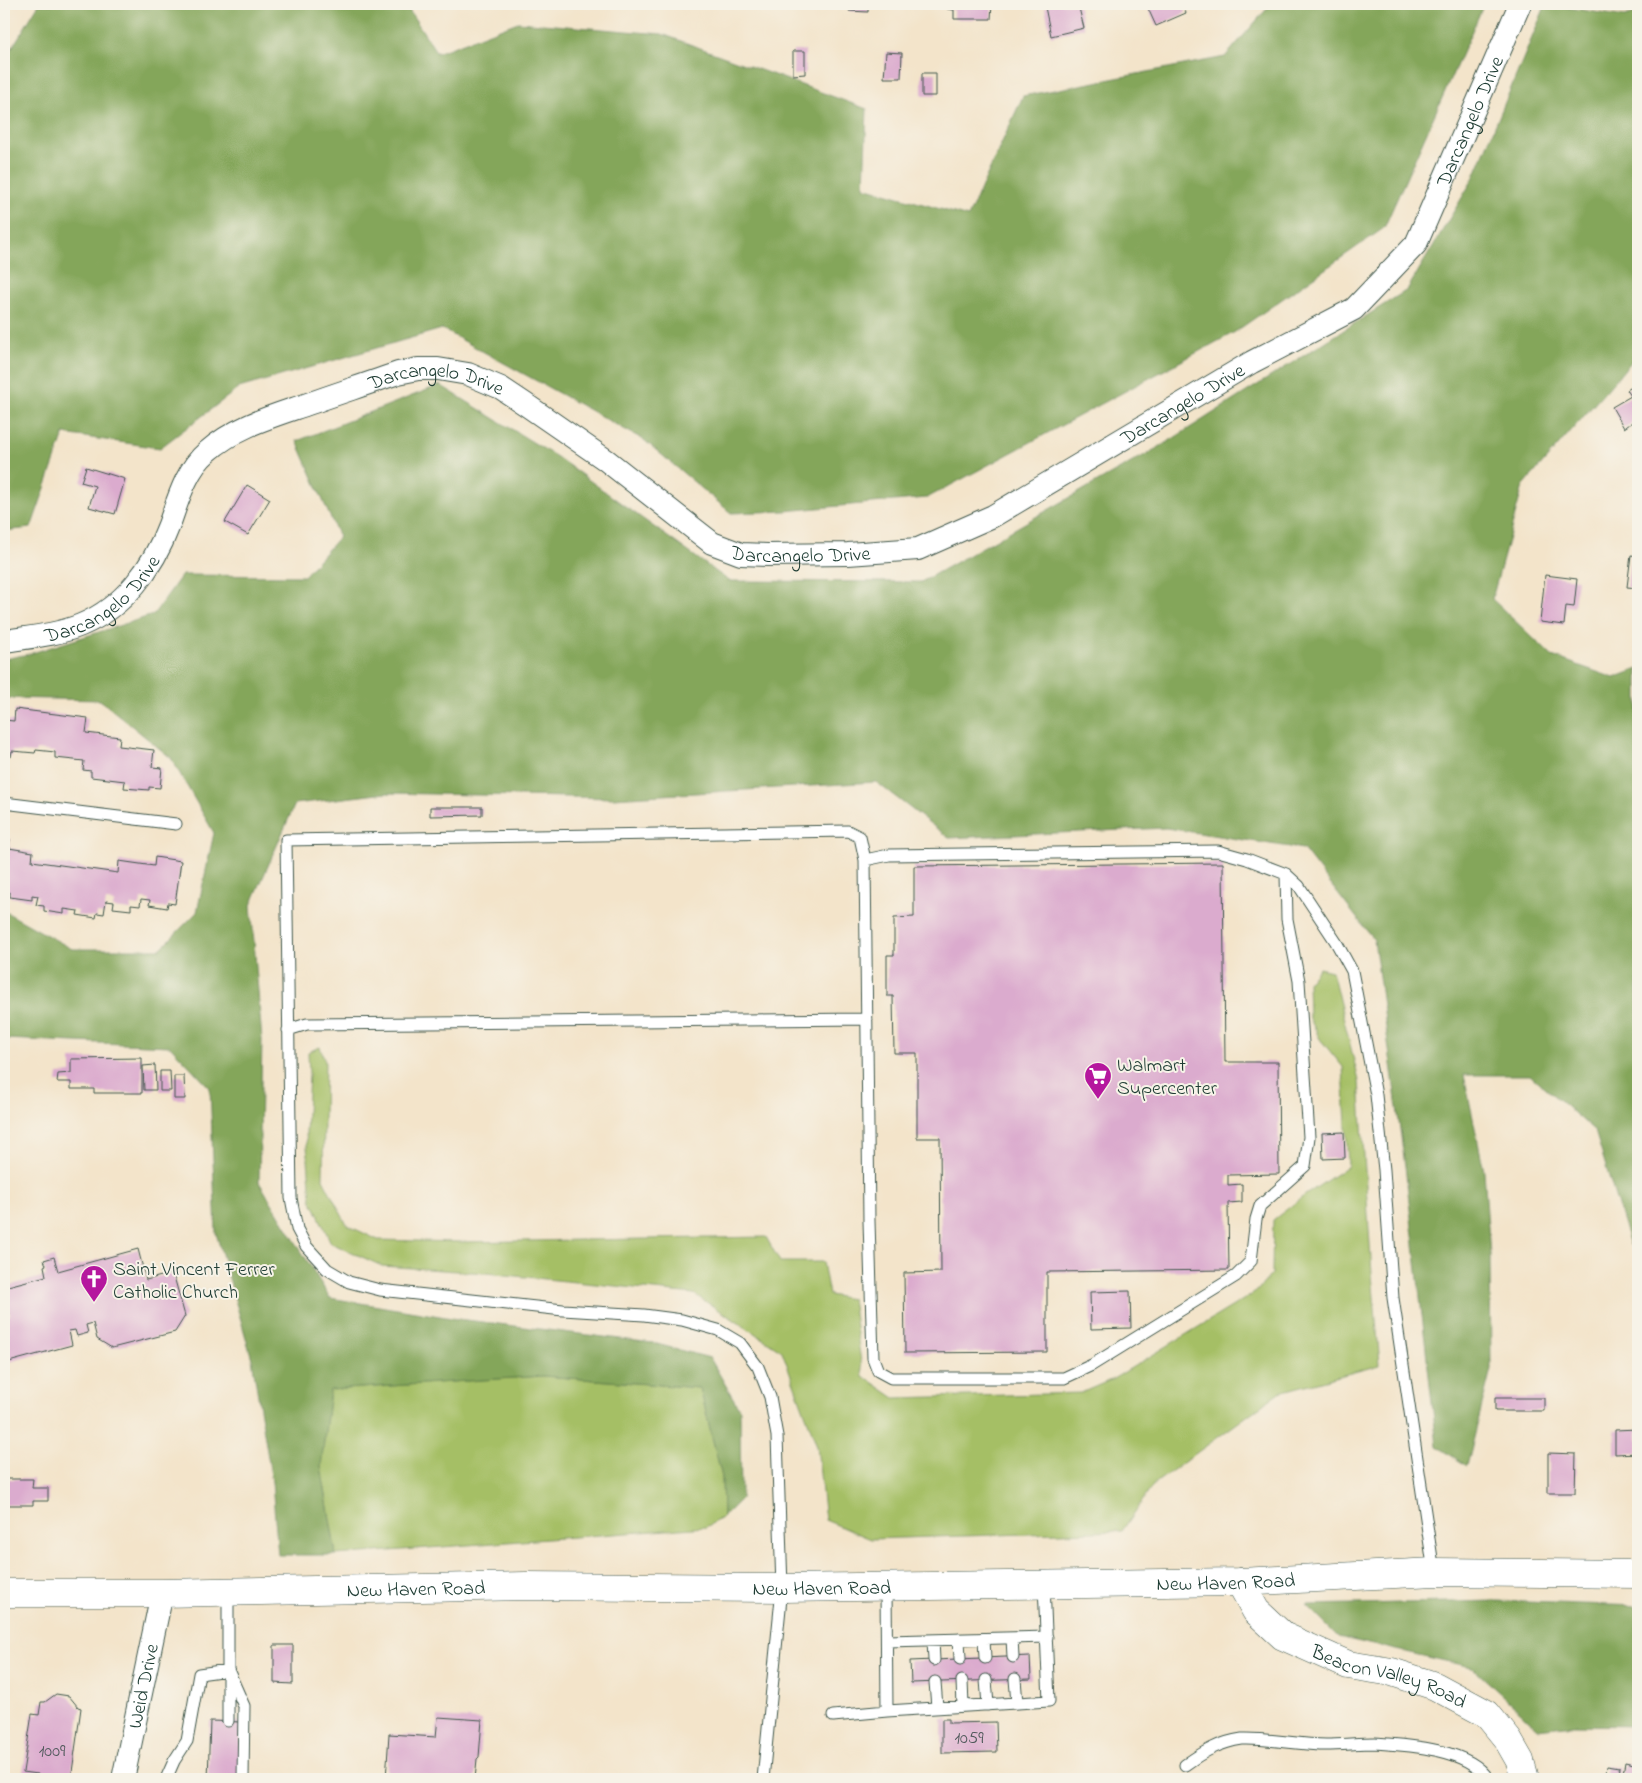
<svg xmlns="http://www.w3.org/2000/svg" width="1642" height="1783" font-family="'Indie Flower',sans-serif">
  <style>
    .green { fill: #a5bf65; stroke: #627e4c }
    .forest { fill: #84a65a; stroke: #527247 }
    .building { fill: #dbabce }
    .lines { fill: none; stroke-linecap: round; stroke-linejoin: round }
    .service-casing { stroke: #3f564a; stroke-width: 13 }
    .minor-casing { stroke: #3f564a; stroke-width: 24 }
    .tertiary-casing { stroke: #3f564a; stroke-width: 29 }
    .primary-casing { stroke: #3f564a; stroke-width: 29 }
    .service { stroke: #fff; stroke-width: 11 }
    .minor { stroke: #fff; stroke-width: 22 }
    .tertiary { stroke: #fff; stroke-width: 28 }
    .primary { stroke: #fff; stroke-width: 28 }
    .labels { text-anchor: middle; stroke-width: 4; stroke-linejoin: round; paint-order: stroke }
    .number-label { font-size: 18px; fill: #4e585a }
    .street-label { font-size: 20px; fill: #1f3d34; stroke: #f7f3e8 }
    .poi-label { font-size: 20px; fill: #1f3d34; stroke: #f7f3e8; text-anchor: start }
  </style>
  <rect width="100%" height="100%" fill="#f7f3e8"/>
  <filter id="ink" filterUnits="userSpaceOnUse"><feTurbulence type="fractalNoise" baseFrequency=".02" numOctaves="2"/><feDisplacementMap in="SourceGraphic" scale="10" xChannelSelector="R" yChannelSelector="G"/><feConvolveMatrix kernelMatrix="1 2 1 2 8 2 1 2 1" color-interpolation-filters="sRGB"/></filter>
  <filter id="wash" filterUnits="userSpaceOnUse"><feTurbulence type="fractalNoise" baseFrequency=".0096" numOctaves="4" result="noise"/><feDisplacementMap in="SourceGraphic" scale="20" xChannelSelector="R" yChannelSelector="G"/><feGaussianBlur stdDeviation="1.12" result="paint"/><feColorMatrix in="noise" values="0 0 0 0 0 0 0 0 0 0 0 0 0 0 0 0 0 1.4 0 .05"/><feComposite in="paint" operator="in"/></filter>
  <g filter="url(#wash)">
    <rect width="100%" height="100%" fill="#f3e4ca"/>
    <path class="green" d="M 1319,968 L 1332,971 L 1359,1081 L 1372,1274 L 1380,1365 L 1280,1392 L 1154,1484 L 1122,1531 L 871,1539 L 825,1520 L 817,1446 L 782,1351 L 694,1294 L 486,1273 L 382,1266 L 331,1243 L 311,1199 L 306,1133 L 309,1074 L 308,1052 L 320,1047 L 325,1061 L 323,1179 L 347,1225 L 378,1240 L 461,1242 L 766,1237 L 780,1262 L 823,1262 L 829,1295 L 852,1299 L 863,1376 L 895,1398 L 1081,1393 L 1113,1379 L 1256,1292 L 1272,1274 L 1273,1220 L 1304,1196 L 1348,1166 L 1343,1067 L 1320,1039 L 1309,1017 L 1308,982 Z
      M 543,1376 L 700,1388 L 722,1477 L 723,1517 L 706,1527 L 336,1555 L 321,1466 L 330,1390 Z"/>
    <path class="forest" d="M 39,4 L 405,4 L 437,53 L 518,22 L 662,34 L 867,109 L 864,187 L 968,217 L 1023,96 L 1225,57 L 1271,4 L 1484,4 L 1384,228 L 1235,332 L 927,498 L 785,511 L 731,513 L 644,440 L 442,329 L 239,388 L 160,448 L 64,434 L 31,528 L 4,531 L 4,61 Z
      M 1546,4 L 1625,17 L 1638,12 L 1638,354 L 1523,486 L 1492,599 L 1552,656 L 1614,678 L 1638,669 L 1638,1248 L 1630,1245 L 1595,1131 L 1530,1075 L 1464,1075 L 1484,1171 L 1490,1255 L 1491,1369 L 1467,1466 L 1437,1446 L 1405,1166 L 1374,940 L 1303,849 L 1166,828 L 949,838 L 876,782 L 613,798 L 386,793 L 295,804 L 251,905 L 262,1040 L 259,1182 L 330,1298 L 458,1319 L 653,1343 L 710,1358 L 740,1410 L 741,1499 L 723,1517 L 722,1477 L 700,1388 L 543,1376 L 330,1390 L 321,1466 L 336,1555 L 278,1555 L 272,1482 L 252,1359 L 216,1233 L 210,1088 L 170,1046 L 4,1039 L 4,911 L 72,949 L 160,949 L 197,912 L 214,833 L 171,758 L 100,700 L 4,698 L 4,659 L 29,654 L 153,615 L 182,575 L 304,576 L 339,537 L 297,441 L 440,385 L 557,457 L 729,581 L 921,582 L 1166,443 L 1407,290 L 1473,179 Z
      M 1497,1601 L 1638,1606 L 1638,1726 L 1573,1725 L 1538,1729 L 1472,1667 L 1338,1637 L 1306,1605 Z"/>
    <g id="blocks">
      <path class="building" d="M 849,4 L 868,4 L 868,12 L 849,11 Z
        M 947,4 L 992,4 L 991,19 L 954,19 L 954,10 L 947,9 Z
        M 1051,4 L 1078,4 L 1084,28 L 1051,36 L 1045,7 L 1051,5 Z
        M 1146,4 L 1182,4 L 1186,13 L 1156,26 Z
        M 793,51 L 805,51 L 805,74 L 793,75 Z
        M 886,52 L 902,53 L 901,78 L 884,78 Z
        M 922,73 L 936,73 L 936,96 L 922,96 Z
        M 1638,383 L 1638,419 L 1624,428 L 1612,407 L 1631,396 L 1627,390 Z
        M 86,467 L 125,479 L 115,514 L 89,507 L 95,486 L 81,482 Z
        M 247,485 L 270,499 L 248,535 L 225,522 Z
        M 1631,555 L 1638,556 L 1638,588 L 1627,587 Z
        M 1545,575 L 1577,579 L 1574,607 L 1566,606 L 1564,625 L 1540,622 Z
        M 15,709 L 88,718 L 86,733 L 120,737 L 119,746 L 154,750 L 152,767 L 162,768 L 160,788 L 149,787 L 149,790 L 124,788 L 125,781 L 91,777 L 91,771 L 83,770 L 84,761 L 55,758 L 55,752 L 36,750 L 35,753 L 12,751 L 11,757 L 4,756 L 4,720 L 14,721 Z
        M 430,807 L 482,807 L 482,815 L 430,816 Z
        M 4,838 L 10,839 L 9,848 L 33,852 L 32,861 L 118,873 L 119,861 L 154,866 L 155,857 L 181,861 L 175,904 L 168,903 L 167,908 L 149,905 L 150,900 L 141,899 L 140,906 L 131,905 L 131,910 L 113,908 L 114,902 L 106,901 L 104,914 L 97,913 L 96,918 L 77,915 L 78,911 L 64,909 L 64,914 L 44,911 L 44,906 L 36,905 L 38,896 L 32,895 L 32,900 L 10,897 L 10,892 L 4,891 Z
        M 1223,863 L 1225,1062 L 1278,1062 L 1279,1174 L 1228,1175 L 1228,1185 L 1242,1184 L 1242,1202 L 1228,1203 L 1229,1270 L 1047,1272 L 1047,1352 L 905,1353 L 904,1273 L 941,1272 L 940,1138 L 917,1138 L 917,1053 L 894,1053 L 893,996 L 887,996 L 887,955 L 894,955 L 894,918 L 914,917 L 914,866 Z
        M 142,1058 L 142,1093 L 94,1093 L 94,1089 L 71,1089 L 71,1082 L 57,1082 L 58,1074 L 71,1073 L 71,1059 Z
        M 155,1065 L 156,1090 L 144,1090 L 143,1066 Z
        M 160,1071 L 170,1071 L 171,1091 L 160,1091 Z
        M 174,1076 L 184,1076 L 185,1099 L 174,1099 Z
        M 1344,1132 L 1345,1158 L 1323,1159 L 1322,1133 Z
        M 138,1249 L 146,1280 L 173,1273 L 185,1316 L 175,1332 L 112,1348 L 97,1339 L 93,1323 L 86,1325 L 88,1333 L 77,1336 L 75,1330 L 69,1331 L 72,1345 L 5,1363 L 4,1357 L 4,1317 L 10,1315 L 4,1287 L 46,1276 L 44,1266 L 46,1265 L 44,1260 L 54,1257 L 58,1271 Z
        M 1130,1291 L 1131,1328 L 1091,1329 L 1090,1292 Z
        M 1495,1398 L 1544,1398 L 1544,1411 L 1495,1411 Z
        M 1638,1429 L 1638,1453 L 1615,1454 L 1615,1430 Z
        M 1548,1453 L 1576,1454 L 1575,1493 L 1548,1493 Z
        M 4,1479 L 33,1479 L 32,1488 L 48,1488 L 48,1501 L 33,1501 L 33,1505 L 4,1505 Z
        M 274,1645 L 293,1645 L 293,1684 L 274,1683 Z
        M 1030,1656 L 1031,1679 L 911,1683 L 910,1661 Z
        M 56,1694 L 69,1696 L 78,1707 L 81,1708 L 71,1779 L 60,1777 L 59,1779 L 37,1779 L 38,1774 L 23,1772 L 32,1714 L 39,1715 L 41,1702 L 45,1702 Z
        M 438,1717 L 482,1720 L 479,1757 L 477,1759 L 475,1779 L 386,1779 L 389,1734 L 436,1737 Z
        M 942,1719 L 949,1719 L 949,1723 L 996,1722 L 997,1752 L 942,1753 Z
        M 210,1721 L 241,1722 L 240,1779 L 208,1779 Z
        M 1625,1762 L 1638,1765 L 1637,1779 L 1622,1779 Z
        M 1607,1766 L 1620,1768 L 1618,1779 L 1605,1779 Z"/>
    </g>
  </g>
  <g filter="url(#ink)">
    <use href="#blocks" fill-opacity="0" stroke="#3f564a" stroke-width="1"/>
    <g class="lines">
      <defs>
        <path id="service" d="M 4,803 L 176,824
          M 865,860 L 889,855 L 1218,851 L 1247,859 L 1286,874 L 1299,886 L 1336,942 L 1352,971 L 1376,1095 L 1384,1170 L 1393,1298 L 1434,1572
          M 288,1030 L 307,1024 L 867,1019
          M 886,1587 L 887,1711 L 1049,1701 L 1044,1585
          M 1012,1638 L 1013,1657
          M 959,1639 L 960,1659
          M 984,1639 L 985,1658
          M 933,1640 L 934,1660
          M 887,1641 L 1047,1637
          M 228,1670 L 244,1706 L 243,1779
          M 1015,1679 L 1017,1703
          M 986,1680 L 988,1705
          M 962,1681 L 963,1706
          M 935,1682 L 937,1707
          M 833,1716 L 887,1711
          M 228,1721 L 228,1674
          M 1185,1765 C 1203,1752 1220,1742 1242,1739 C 1270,1738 1298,1745 1326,1745 C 1342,1745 1359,1743 1375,1743 C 1407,1745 1471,1749 1488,1779
          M 166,1779 L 174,1761 L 187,1741 L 199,1674 L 228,1670 L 228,1592
          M 763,1779 L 782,1588 L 777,1436 L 770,1397 L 758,1367 L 740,1343 L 718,1330 L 682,1320 L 644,1315 L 563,1310 L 380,1290 L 349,1282 L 327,1269 L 306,1246 L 297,1229 L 291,1198 L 286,840 L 848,831 L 860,837 L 865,860 L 869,1221 L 873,1358 L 878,1371 L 891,1378 L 1064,1378 L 1092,1365 L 1236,1276 L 1251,1261 L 1256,1219 L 1260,1206 L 1305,1166 L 1309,1137 L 1299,981 L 1287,919 L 1286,874"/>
        <g id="minor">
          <path id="s1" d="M 4,641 C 29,637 57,635 81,625 C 124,607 153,568 169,525 C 178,500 186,470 207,452 C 235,427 270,417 305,405 C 336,394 367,384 398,373 L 418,369 L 438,369 L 468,374 L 501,388 L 525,404 L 606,460 L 712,543 L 741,554 L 767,555 L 848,554 L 918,549 L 993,516 L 1252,362 L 1354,309 L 1416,244 L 1520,4"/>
          <path id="s2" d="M 123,1779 L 162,1593"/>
        </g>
        <g id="tertiary">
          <path id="s3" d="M 1240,1582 L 1256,1611 L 1283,1636 L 1348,1665 L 1392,1672 L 1435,1686 L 1487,1714 L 1508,1740 L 1520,1761 L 1525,1779"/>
        </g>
        <g id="primary">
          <path id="s4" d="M 4,1593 L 162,1593 L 526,1586 L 782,1588 L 1240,1582 L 1434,1572 L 1638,1574"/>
        </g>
      </defs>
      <use href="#service" class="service-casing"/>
      <use href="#minor" class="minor-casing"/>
      <use href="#tertiary" class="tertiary-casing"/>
      <use href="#primary" class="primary-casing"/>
      <use href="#service" class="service"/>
      <use href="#minor" class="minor"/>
      <use href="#tertiary" class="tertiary"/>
      <use href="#primary" class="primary"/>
    </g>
  </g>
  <defs>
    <symbol id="supermarket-pin" viewBox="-11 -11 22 30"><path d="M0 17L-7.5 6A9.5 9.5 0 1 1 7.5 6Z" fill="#b5179e" stroke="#f7f3e8"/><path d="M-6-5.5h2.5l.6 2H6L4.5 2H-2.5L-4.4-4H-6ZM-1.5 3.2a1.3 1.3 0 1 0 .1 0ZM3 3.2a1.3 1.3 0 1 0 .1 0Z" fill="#fff"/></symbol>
    <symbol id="church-pin" viewBox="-11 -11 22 30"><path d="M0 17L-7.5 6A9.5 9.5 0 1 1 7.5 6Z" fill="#b5179e" stroke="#f7f3e8"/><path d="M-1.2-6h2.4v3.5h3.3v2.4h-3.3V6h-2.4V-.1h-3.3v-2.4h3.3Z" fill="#fff"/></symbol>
  </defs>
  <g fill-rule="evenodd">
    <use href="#supermarket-pin" x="1082" y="1060" width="32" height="43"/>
    <use href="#church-pin" x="78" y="1263" width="32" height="43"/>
  </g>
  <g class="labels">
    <g class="number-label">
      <text x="969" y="1743">1059</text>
      <text x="52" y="1756">1009</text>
    </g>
    <g class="street-label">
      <text dy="7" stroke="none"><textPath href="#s1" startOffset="1806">Darcangelo Drive</textPath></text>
      <text dy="7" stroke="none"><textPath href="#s1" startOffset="546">Darcangelo Drive</textPath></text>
      <text dy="7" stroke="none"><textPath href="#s1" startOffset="1386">Darcangelo Drive</textPath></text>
      <text dy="7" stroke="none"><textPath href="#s1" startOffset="966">Darcangelo Drive</textPath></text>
      <text dy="7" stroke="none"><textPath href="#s1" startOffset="111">Darcangelo Drive</textPath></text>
      <text dy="7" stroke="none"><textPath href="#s4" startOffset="1222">New Haven Road</textPath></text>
      <text dy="7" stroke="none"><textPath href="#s4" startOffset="818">New Haven Road</textPath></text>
      <text dy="7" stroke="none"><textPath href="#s4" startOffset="412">New Haven Road</textPath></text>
      <text dy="7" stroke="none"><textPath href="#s3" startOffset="184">Beacon Valley Road</textPath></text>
      <text dy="7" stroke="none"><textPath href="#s2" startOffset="95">Weid Drive</textPath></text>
    </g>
    <g class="poi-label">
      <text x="1117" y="1071">Walmart<tspan x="1117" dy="23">Supercenter</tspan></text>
      <text x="113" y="1275">Saint Vincent Ferrer<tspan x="113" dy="23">Catholic Church</tspan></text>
    </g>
  </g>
  <rect width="1642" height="1783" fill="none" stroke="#f7f3e8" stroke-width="20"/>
</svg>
